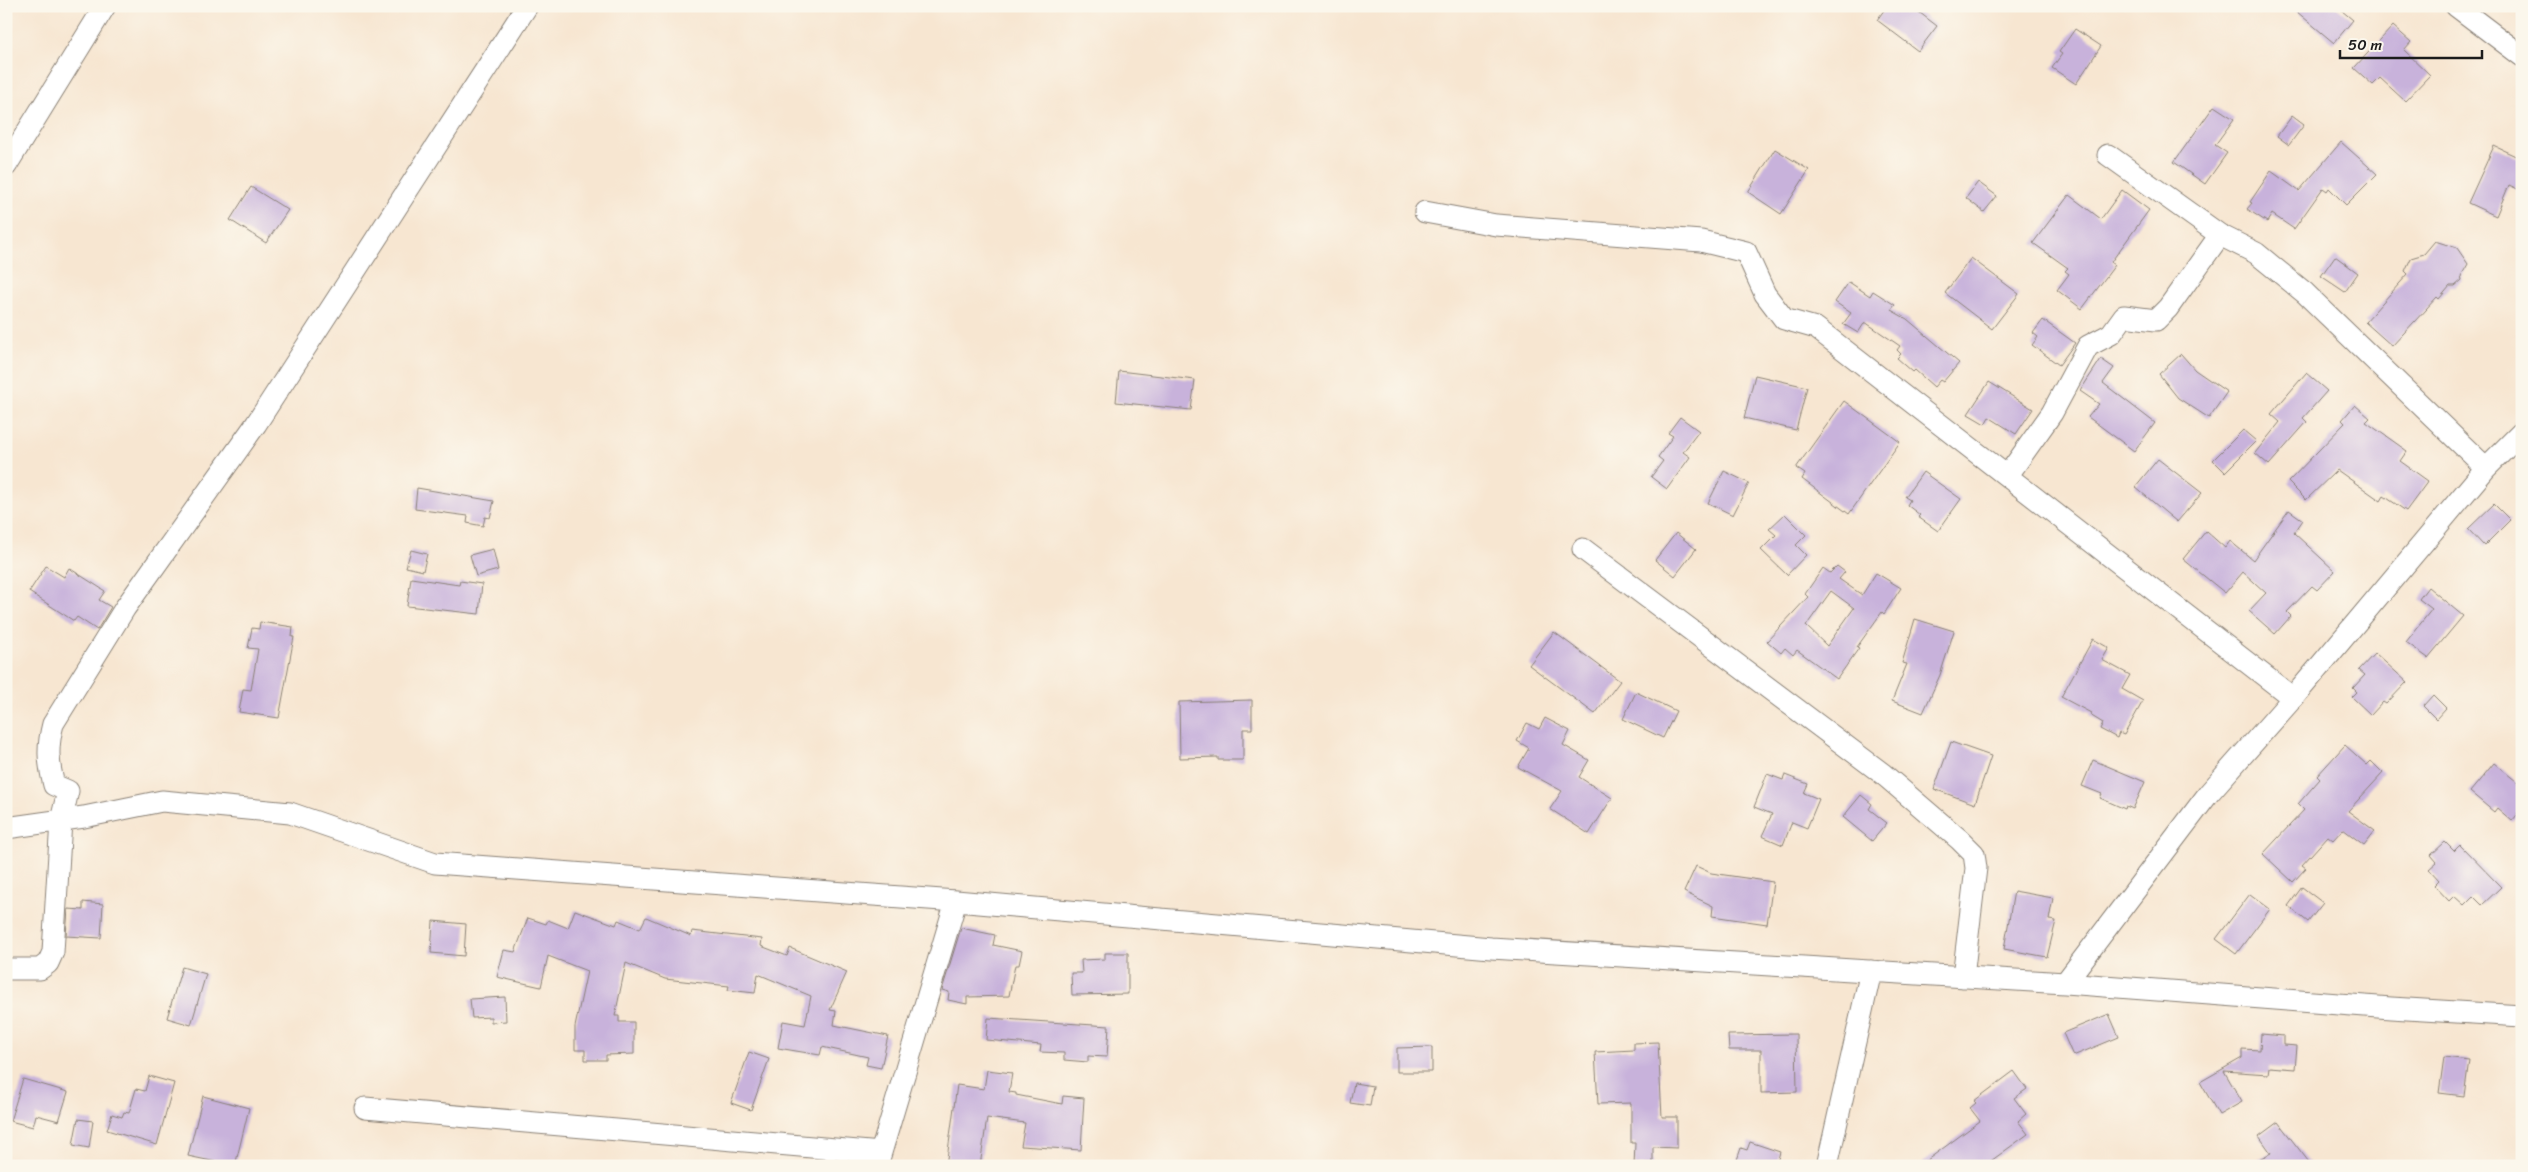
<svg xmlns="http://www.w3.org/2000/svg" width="2528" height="1172" font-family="Sriracha,sans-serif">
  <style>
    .building { fill: #c8b2db; fill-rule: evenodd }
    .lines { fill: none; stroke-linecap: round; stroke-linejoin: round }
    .street-casing { stroke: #8a8176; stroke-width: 23 }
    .street { stroke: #fff; stroke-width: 21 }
  </style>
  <rect width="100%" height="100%" fill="#fbf7ec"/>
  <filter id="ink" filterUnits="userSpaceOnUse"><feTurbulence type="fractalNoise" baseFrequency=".02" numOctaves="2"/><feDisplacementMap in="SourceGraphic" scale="10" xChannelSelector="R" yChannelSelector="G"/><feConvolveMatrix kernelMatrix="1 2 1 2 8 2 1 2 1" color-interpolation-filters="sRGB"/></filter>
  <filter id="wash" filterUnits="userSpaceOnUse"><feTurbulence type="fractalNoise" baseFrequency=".0096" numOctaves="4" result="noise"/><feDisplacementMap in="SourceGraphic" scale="20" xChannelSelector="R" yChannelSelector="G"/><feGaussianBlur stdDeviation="1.12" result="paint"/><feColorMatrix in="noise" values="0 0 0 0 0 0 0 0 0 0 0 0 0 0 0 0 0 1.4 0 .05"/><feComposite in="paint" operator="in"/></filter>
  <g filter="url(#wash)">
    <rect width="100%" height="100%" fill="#f7e6d1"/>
    <g id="blocks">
      <path class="building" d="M 1887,6 L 1911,6 L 1937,26 L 1918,51 L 1877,20 Z
        M 2290,6 L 2336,6 L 2353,20 L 2334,43 Z
        M 2393,26 L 2411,42 L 2404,50 L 2430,75 L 2405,101 L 2380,78 L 2373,85 L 2354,68 Z
        M 2075,29 L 2101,46 L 2076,84 L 2052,68 L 2062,54 L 2059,52 Z
        M 2214,106 L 2234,119 L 2215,145 L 2227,153 L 2205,184 L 2174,162 Z
        M 2292,116 L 2304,125 L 2289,145 L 2277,136 Z
        M 2341,142 L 2377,174 L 2346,205 L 2329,188 L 2327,191 L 2323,188 L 2294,229 L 2272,214 L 2267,222 L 2247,209 L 2252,203 L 2250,202 L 2271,171 L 2299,191 Z
        M 2494,146 L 2522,159 L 2522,191 L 2509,185 L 2496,216 L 2468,203 Z
        M 1775,149 L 1809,170 L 1781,214 L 1748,192 Z
        M 1978,182 L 1997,196 L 1984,212 L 1966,198 Z
        M 251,187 L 288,210 L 266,243 L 230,220 Z
        M 2122,190 L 2149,210 L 2111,262 L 2115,265 L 2082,309 L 2057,290 L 2069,274 L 2065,271 L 2068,268 L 2033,243 L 2069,195 L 2101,219 Z
        M 2435,241 L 2457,248 L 2468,264 L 2461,276 L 2462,280 L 2455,286 L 2450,286 L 2439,299 L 2437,297 L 2392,346 L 2365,322 L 2408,274 L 2405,271 L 2411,258 L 2424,254 Z
        M 2335,256 L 2358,273 L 2345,292 L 2321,276 Z
        M 1971,258 L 2019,294 L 1992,329 L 1945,293 Z
        M 1849,282 L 1870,296 L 1873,291 L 1895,305 L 1891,310 L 1907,319 L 1959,363 L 1943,382 L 1940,380 L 1934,387 L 1915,370 L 1913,372 L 1897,358 L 1901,354 L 1897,350 L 1900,346 L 1865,322 L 1858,333 L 1843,324 L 1851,313 L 1835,302 Z
        M 2043,320 L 2075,343 L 2059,365 L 2032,345 L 2038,337 L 2033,333 Z
        M 2181,354 L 2195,370 L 2227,392 L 2209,418 L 2178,398 L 2159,374 Z
        M 2101,359 L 2114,368 L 2103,383 L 2155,423 L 2134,451 L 2088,417 L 2099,404 L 2080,391 Z
        M 1119,371 L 1195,380 L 1191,410 L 1116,402 Z
        M 2306,373 L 2327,391 L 2303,418 L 2307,422 L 2269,465 L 2255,453 L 2280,422 L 2271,414 Z
        M 1755,375 L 1807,387 L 1796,430 L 1744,418 Z
        M 1989,382 L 2033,409 L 2016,434 L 1989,417 L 1985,424 L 1968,414 Z
        M 1844,401 L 1900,442 L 1849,514 L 1802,479 L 1805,474 L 1796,468 Z
        M 2355,405 L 2370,418 L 2366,422 L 2407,451 L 2400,461 L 2428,481 L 2406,511 L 2384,496 L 2381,501 L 2337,470 L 2306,500 L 2288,482 L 2345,423 L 2342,420 Z
        M 1680,417 L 1699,431 L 1683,452 L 1690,457 L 1667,489 L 1651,477 L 1663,461 L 1658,457 L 1673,436 L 1668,433 Z
        M 2243,430 L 2256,441 L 2225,472 L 2213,460 Z
        M 2158,459 L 2202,493 L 2177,522 L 2135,487 Z
        M 1724,471 L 1749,483 L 1733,515 L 1708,503 Z
        M 1923,472 L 1961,499 L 1938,531 L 1918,517 L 1920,515 L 1907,505 L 1910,500 L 1905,497 Z
        M 417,488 L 494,501 L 490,518 L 485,517 L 483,526 L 467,523 L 468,516 L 415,509 Z
        M 2494,504 L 2510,520 L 2484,546 L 2468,529 Z
        M 2289,510 L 2303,520 L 2294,533 L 2335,571 L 2317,590 L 2312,586 L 2287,612 L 2291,616 L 2275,634 L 2249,611 L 2266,593 L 2243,572 L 2225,593 L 2183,559 L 2206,531 L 2225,548 L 2230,541 L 2253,560 Z
        M 1785,514 L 1806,535 L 1796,545 L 1806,555 L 1787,575 L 1761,550 L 1776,535 L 1769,529 Z
        M 1676,533 L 1696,549 L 1675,576 L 1655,560 Z
        M 493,549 L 498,570 L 476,576 L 470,555 Z
        M 411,550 L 427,554 L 423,571 L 406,567 Z
        M 46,566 L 64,577 L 69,568 L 105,591 L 99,600 L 111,607 L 97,630 L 77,617 L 74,621 L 29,592 Z
        M 1837,566 L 1845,572 L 1839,579 L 1862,595 L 1876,573 L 1901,588 L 1884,614 L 1882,612 L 1857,647 L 1859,648 L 1837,679 L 1797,650 L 1793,655 L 1785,648 L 1781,653 L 1767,641 L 1808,597 L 1805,594 L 1823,568 L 1830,573 ZM 1831,591 L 1854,608 L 1827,646 L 1806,626 Z
        M 411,578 L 459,585 L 460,581 L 482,584 L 479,614 L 407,606 Z
        M 2428,587 L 2463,616 L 2428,658 L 2406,642 L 2432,609 L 2419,599 Z
        M 1915,619 L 1954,631 L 1940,675 L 1923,713 L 1892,701 L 1907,664 L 1902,663 Z
        M 260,622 L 293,627 L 292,637 L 294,637 L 279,718 L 239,712 L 243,689 L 251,690 L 258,649 L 248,648 L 252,628 L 259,629 Z
        M 1554,632 L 1620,681 L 1595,714 L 1529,665 Z
        M 2093,639 L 2109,648 L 2102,660 L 2130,675 L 2122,689 L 2143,701 L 2124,735 L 2119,733 L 2117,738 L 2100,729 L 2103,723 L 2090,715 L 2091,713 L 2061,697 Z
        M 2375,653 L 2407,682 L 2386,704 L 2383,702 L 2371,715 L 2352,697 L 2357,692 L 2353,688 L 2365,675 L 2359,670 Z
        M 1636,692 L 1676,711 L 1663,738 L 1623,719 Z
        M 2433,695 L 2446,708 L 2436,719 L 2423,706 Z
        M 1252,700 L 1252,729 L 1243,729 L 1243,760 L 1218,760 L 1218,757 L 1180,758 L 1179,702 Z
        M 1545,718 L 1570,731 L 1563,745 L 1589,760 L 1579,777 L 1612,798 L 1589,834 L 1550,809 L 1562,791 L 1518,767 L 1529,748 L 1517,741 L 1527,723 L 1539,729 Z
        M 1951,742 L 1991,756 L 1975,804 L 1934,789 Z
        M 2345,745 L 2367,765 L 2371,761 L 2383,773 L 2348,811 L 2375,831 L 2364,845 L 2343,829 L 2333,840 L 2328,836 L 2302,865 L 2306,868 L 2293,882 L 2263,854 L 2304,810 L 2298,804 L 2320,779 L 2317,776 Z
        M 2093,760 L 2145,782 L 2133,809 L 2126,806 L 2125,809 L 2100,798 L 2102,794 L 2082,786 Z
        M 2494,763 L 2522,786 L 2522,809 L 2512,821 L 2497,808 L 2494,812 L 2470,792 Z
        M 1767,774 L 1783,780 L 1785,775 L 1808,784 L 1804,793 L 1819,799 L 1807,828 L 1792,822 L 1783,845 L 1762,836 L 1772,814 L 1754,807 Z
        M 1861,795 L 1872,804 L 1869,809 L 1887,823 L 1872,841 L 1843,817 Z
        M 2445,842 L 2454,851 L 2460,845 L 2501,887 L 2482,905 L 2473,896 L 2464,905 L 2454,896 L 2449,901 L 2434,885 L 2439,880 L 2429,869 L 2437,862 L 2431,855 Z
        M 1696,866 L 1711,873 L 1773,882 L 1767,924 L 1712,916 L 1713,906 L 1684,892 Z
        M 2302,887 L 2323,903 L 2308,922 L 2288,906 Z
        M 2014,891 L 2053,898 L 2049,920 L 2056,921 L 2047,957 L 2004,949 Z
        M 2250,894 L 2270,909 L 2236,954 L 2216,939 Z
        M 83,902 L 103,904 L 101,938 L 66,936 L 68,909 L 83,910 Z
        M 575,910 L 616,925 L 618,920 L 640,929 L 646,917 L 691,936 L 692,931 L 762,939 L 761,946 L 787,956 L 790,948 L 847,972 L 830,1010 L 836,1011 L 834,1025 L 888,1036 L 881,1068 L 866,1065 L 868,1057 L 822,1047 L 820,1055 L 778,1048 L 783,1021 L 805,1025 L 811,996 L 758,974 L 755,993 L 728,990 L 729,986 L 665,979 L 626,963 L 615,1016 L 619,1016 L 619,1022 L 634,1022 L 634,1054 L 606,1055 L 606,1060 L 585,1060 L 585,1050 L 575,1050 L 575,1027 L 587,971 L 548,956 L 541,987 L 497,977 L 504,950 L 515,952 L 528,918 L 546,924 L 548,920 L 568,928 Z
        M 433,921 L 466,924 L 464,956 L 431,953 Z
        M 961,928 L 995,935 L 993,945 L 1022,951 L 1019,965 L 1015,965 L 1009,996 L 967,997 L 967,1004 L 948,1000 L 949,992 L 942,990 Z
        M 1105,953 L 1128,953 L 1128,994 L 1072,995 L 1071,973 L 1082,973 L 1081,960 L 1105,959 Z
        M 182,967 L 206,974 L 191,1025 L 167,1018 Z
        M 505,997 L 506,1021 L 491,1022 L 491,1017 L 472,1018 L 470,999 Z
        M 2109,1014 L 2119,1037 L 2073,1056 L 2063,1033 Z
        M 988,1018 L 1109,1026 L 1107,1057 L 1088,1056 L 1088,1062 L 1064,1060 L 1064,1053 L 1040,1052 L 1041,1045 L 986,1040 Z
        M 1796,1034 L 1797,1092 L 1761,1093 L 1761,1050 L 1729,1050 L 1728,1035 Z
        M 2261,1034 L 2284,1036 L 2284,1045 L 2297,1046 L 2295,1069 L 2269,1067 L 2268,1074 L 2224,1071 L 2242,1102 L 2219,1115 L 2200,1082 L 2242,1058 L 2242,1049 L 2260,1050 Z
        M 1658,1042 L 1662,1117 L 1677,1117 L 1677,1148 L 1653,1147 L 1653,1166 L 1634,1166 L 1635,1143 L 1631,1143 L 1631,1103 L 1598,1104 L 1595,1052 L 1634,1050 L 1634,1043 Z
        M 1432,1047 L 1432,1072 L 1397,1072 L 1397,1048 Z
        M 749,1052 L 769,1059 L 751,1110 L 731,1103 Z
        M 2444,1057 L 2469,1060 L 2464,1096 L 2439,1093 Z
        M 987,1070 L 1012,1073 L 1009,1092 L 1016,1093 L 1016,1095 L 1062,1104 L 1063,1096 L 1084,1098 L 1081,1150 L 1021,1146 L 1025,1123 L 987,1118 L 980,1166 L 946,1166 L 957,1085 L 984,1089 Z
        M 2014,1071 L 2027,1089 L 2014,1098 L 2026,1114 L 2018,1121 L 2028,1134 L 1984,1166 L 1919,1166 L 1980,1121 L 1970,1108 L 1976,1103 L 1974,1101 Z
        M 149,1076 L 174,1083 L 157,1145 L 107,1130 L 112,1114 L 122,1117 L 124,1112 L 129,1113 L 136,1089 L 145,1091 Z
        M 23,1079 L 68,1092 L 59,1121 L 36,1115 L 33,1127 L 10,1121 Z
        M 1354,1083 L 1373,1086 L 1370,1106 L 1350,1103 Z
        M 203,1096 L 249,1108 L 235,1166 L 188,1156 Z
        M 78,1119 L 93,1121 L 89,1148 L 73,1145 Z
        M 2278,1122 L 2312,1166 L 2245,1166 L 2271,1153 L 2259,1136 Z
        M 1750,1142 L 1780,1152 L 1776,1166 L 1735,1166 L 1741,1148 L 1747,1150 Z"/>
    </g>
  </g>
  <g filter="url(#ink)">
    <use href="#blocks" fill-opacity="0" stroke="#8a8176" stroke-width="1"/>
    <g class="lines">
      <defs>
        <path id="street" d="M 2456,6 L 2522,56
          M 2108,155 L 2220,235 L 2256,253 L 2305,293 L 2486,468
          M 6,166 L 105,6
          M 1425,212 L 1496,225 L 1701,241 L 1746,252 L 1765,294 L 1784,319 L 1816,328 L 2293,698
          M 2008,475 L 2052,413 L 2088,346 L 2111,334 L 2124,316 L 2156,320 L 2168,308 L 2220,235
          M 1583,549 L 1883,774 L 1960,840 L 1974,854 L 1976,868 L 1963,977
          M 6,828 L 84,817 L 162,801 L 290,813 L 435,863 L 956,901 L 1491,948 L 2065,983 L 2391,1008 L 2522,1016
          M 6,969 L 40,969 L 48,963 L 53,952 L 61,821 L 68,791 L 54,785 C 48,762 47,747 53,724 L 125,608 L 256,424 L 527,6
          M 2065,983 L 2209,793 L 2293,698 L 2486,468 L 2522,432
          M 365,1108 L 881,1153
          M 877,1166 L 956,901
          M 1827,1166 L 1871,971"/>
      </defs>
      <use href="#street" class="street-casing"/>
      <use href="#street" class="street"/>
    </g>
  </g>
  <rect width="2528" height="1172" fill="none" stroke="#fbf7ec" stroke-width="25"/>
  <path d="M2340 50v8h142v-8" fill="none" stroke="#1c1c1c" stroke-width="2.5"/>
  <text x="2348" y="50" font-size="15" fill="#1c1c1c" stroke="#fbf7ec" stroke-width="4" paint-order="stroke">50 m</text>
</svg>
